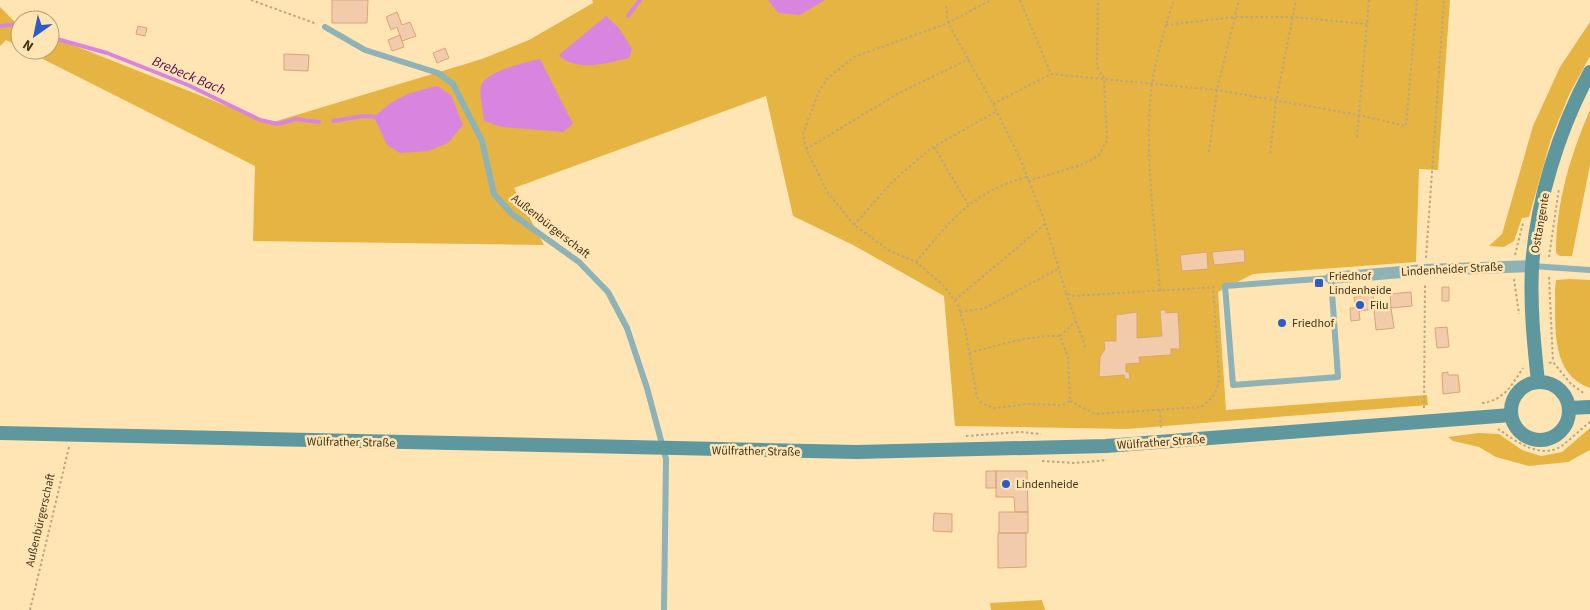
<svg xmlns="http://www.w3.org/2000/svg" width="1590" height="610" font-family="'Source Sans 3',sans-serif">
  <style>
    .green { fill: #e5b443 }
    .water { fill: #d985df }
    .lines { fill: none; stroke-linecap: round; stroke-linejoin: round }
    .stream { stroke: #d985df; stroke-width: 4 }
    .building { fill: #f2ccaa; stroke: #d8a574 }
    .path { stroke: #bca67d; stroke-width: 2; stroke-dasharray: 2.5 2.5; stroke-linecap: butt }
    .service { stroke: #8eb2b6; stroke-width: 6 }
    .minor { stroke: #8eb2b6; stroke-width: 12 }
    .secondary { stroke: #5e979d; stroke-width: 14 }
    .poi-dot { fill: #2f5bca; stroke: #ffe5b3; stroke-width: 2 }
    .labels { text-anchor: middle; stroke-width: 5; stroke-linejoin: round; paint-order: stroke }
    .street-label { font-size: 12px; fill: #42351b; stroke: #ffe5b3 }
    .poi-label { font-size: 12px; fill: #42351b; stroke: #ffe5b3; text-anchor: start }
    .water-label { font-size: 14px; font-style: italic; fill: #57065e; stroke: #ffe5b3 }
  </style>
  <rect width="100%" height="100%" fill="#ffe5b3"/>
  <path class="green" d="M 592,0 L 1450,0 L 1438,170 L 1419,169 L 1416,262 L 1253,274 L 1218,292 L 1226,410 L 1427,395 L 1428,405 L 1127,429 L 955,426 L 944,296 L 853,245 L 793,216 L 766,96 L 514,188 L 544,245 L 253,241 L 255,166 L 25,50 L 50,50 L 50,36 L 270,123 L 482,59 L 529,40 L 593,3 Z
    M 0,7 L 15,22 L 20,25 L 20,47 L 6,40 L 0,46 Z
    M 1590,22 L 1590,56 L 1569,95 L 1551,139 L 1529,217 L 1522,218 L 1514,241 L 1504,247 L 1489,246 L 1502,234 L 1533,126 L 1560,67 Z
    M 1590,110 L 1590,165 L 1572,256 L 1560,256 L 1556,253 C 1556,203 1570,156 1590,110 Z
    M 1570,279 L 1590,280 L 1590,388 C 1549,374 1556,324 1555,289 L 1556,280 Z
    M 1590,428 L 1590,450 L 1568,462 L 1529,466 L 1496,457 L 1479,447 L 1453,441 L 1448,437 L 1479,433 L 1499,434 L 1522,450 L 1541,456 L 1562,452 Z
    M 1042,600 L 1045,610 L 991,610 L 990,603 Z"/>
  <path class="water" d="M 768,0 L 825,0 L 800,15 L 778,13 Z
    M 606,16 L 619,28 L 632,49 L 629,58 C 607,63 577,73 559,55 Z
    M 540,59 L 573,124 L 563,132 L 502,127 L 484,121 C 483,111 479,95 481,86 C 485,71 527,62 540,59 Z
    M 437,86 L 451,95 L 463,125 L 448,143 L 428,151 L 400,153 L 387,145 L 374,117 C 396,97 407,93 437,86 Z"/>
  <g class="lines">
    <path class="stream" d="M 628,16 L 640,0
      M 0,26 L 20,24
      M 50,37 L 107,53 L 188,85 L 260,120 L 278,124 L 296,119 L 319,122
      M 333,121 L 363,116 L 377,117"/>
  </g>
  <path class="building" d="M 332,0 L 368,0 L 367,23 L 332,23 Z
    M 397,12 L 402,25 L 410,22 L 416,36 L 402,41 L 397,27 L 391,30 L 386,17 Z
    M 138,26 L 147,28 L 145,36 L 136,34 Z
    M 400,35 L 404,47 L 392,51 L 388,40 Z
    M 445,48 L 449,58 L 437,63 L 433,53 Z
    M 284,54 L 309,55 L 308,71 L 284,70 Z
    M 1244,249 L 1245,262 L 1214,265 L 1212,252 Z
    M 1207,252 L 1208,269 L 1182,271 L 1180,255 Z
    M 1442,287 L 1449,287 L 1449,301 L 1442,301 Z
    M 1411,292 L 1412,306 L 1391,308 L 1390,294 Z
    M 1373,295 L 1374,309 L 1359,311 L 1360,320 L 1351,321 L 1350,308 L 1356,308 L 1354,297 Z
    M 1391,308 L 1394,328 L 1376,330 L 1374,309 Z
    M 1160,310 L 1165,310 L 1166,313 L 1178,312 L 1180,349 L 1171,349 L 1171,355 L 1139,357 L 1140,363 L 1126,364 L 1126,372 L 1129,372 L 1130,379 L 1125,379 L 1124,375 L 1099,377 L 1100,357 L 1105,349 L 1104,341 L 1116,341 L 1116,315 L 1137,312 L 1137,338 L 1162,336 Z
    M 1447,327 L 1449,347 L 1437,348 L 1435,328 Z
    M 1448,372 L 1448,375 L 1458,375 L 1460,392 L 1443,394 L 1442,373 Z
    M 986,471 L 996,471 L 996,488 L 986,488 Z
    M 996,471 L 1027,471 L 1028,512 L 1015,512 L 1014,497 L 996,497 Z
    M 999,512 L 1028,512 L 1028,533 L 999,533 Z
    M 934,513 L 952,514 L 952,532 L 933,531 Z
    M 998,533 L 1026,533 L 1026,567 L 998,568 Z"/>
  <g class="lines">
    <path class="path" d="M 251,0 L 317,24
      M 1020,0 L 1051,74
      M 946,6 L 948,23 L 993,104 L 1022,163 L 1045,222 L 1066,293 L 1072,296 L 1217,287
      M 1166,25 L 1235,17 L 1293,17 L 1367,24
      M 993,104 L 1051,74 L 1217,90 L 1359,115 L 1406,126 L 1417,0
      M 1357,137 L 1369,0
      M 934,147 L 968,204
      M 806,149 L 897,94 L 969,59
      M 1209,152 L 1217,90 L 1239,0
      M 1270,153 L 1276,102 L 1296,0
      M 1028,181 L 1084,164 L 1099,155 L 1107,140 L 1104,78 L 1097,67 L 1098,0
      M 854,225 L 893,181 L 930,149 L 997,111
      M 1515,255 L 1523,223 L 1525,223
      M 1549,257 L 1559,188
      M 1426,258 L 1444,0
      M 916,262 C 950,221 973,191 1027,177
      M 1549,277 L 1553,362
      M 1514,279 L 1519,314
      M 1160,291 C 1155,229 1146,167 1150,104 C 1152,70 1163,33 1174,0
      M 1066,293 L 1086,349
      M 955,300 L 1045,224
      M 960,312 L 985,308 L 1058,269
      M 1060,336 L 1076,321
      M 969,353 C 999,345 1029,335 1060,336 L 1068,357 L 1070,401 L 1062,405 L 1028,404 L 994,408 L 983,404 L 977,397 L 965,328 L 958,305 L 944,286 L 916,262 L 890,251 L 854,225 L 828,193 L 806,149 L 803,134 L 819,91 L 828,78 L 854,57 L 948,23 L 991,0
      M 1549,363 L 1553,362 L 1571,384 L 1585,394
      M 1070,401 L 1095,414 L 1201,407 C 1215,397 1219,389 1219,372 L 1213,287
      M 1482,403 C 1503,401 1512,385 1523,368
      M 1424,408 L 1425,283
      M 1160,410 L 1161,430
      M 1498,429 C 1516,441 1541,461 1563,445 C 1572,438 1581,429 1590,422
      M 966,436 L 1020,432 L 1041,434
      M 1042,461 L 1075,463 L 1107,460
      M 30,610 L 69,447"/>
    <path class="service" d="M 325,27 L 365,50 L 438,73 L 453,84 L 482,141 L 494,194 L 512,214 L 579,262 L 608,292 L 627,328 L 647,388 L 666,459 L 664,610
      M 1532,266 L 1590,270
      M 1331,278 L 1338,377 L 1233,385 L 1225,286 Z"/>
    <path class="minor" d="M 1331,278 L 1425,270 L 1532,266"/>
    <path class="secondary" d="M1511 411a29 29 0 1 1 58 0a29 29 0 1 1-58 0Z
      M 1538,382 C 1534,344 1530,306 1532,268 C 1536,202 1559,129 1590,72
      M 1569,408 L 1590,407
      M 0,433 L 857,452 L 1106,446 L 1511,415"/>
  </g>
  <g class="poi-dot">
    <rect x="1314" y="278" width="10" height="10" rx="2.5"/>
    <circle cx="1360" cy="305" r="5"/>
    <circle cx="1282" cy="323" r="5"/>
    <circle cx="1006" cy="484" r="5"/>
  </g>
  <g class="labels">
    <g class="street-label">
      <text transform="translate(1540 223) rotate(-80)" y="4">Osttangente</text>
      <text transform="translate(551 226) rotate(38)" y="4">Außenbürgerschaft</text>
      <text transform="translate(1452 269) rotate(-3)" y="4">Lindenheider Straße</text>
      <text transform="translate(351 442) rotate(1)" y="4">Wülfrather Straße</text>
      <text transform="translate(1161 442) rotate(-4)" y="4">Wülfrather Straße</text>
      <text transform="translate(756 451) rotate(1)" y="4">Wülfrather Straße</text>
      <text transform="translate(40 520) rotate(-77)" y="4">Außenbürgerschaft</text>
    </g>
    <g class="poi-label">
      <text x="1329" y="280">Friedhof<tspan x="1329" dy="14">Lindenheide</tspan></text>
      <text x="1370" y="309">Filu</text>
      <text x="1292" y="327">Friedhof</text>
      <text x="1016" y="488">Lindenheide</text>
    </g>
    <g class="water-label">
      <text transform="translate(189 75) rotate(23)" y="5">Brebeck Bach</text>
    </g>
  </g>
  <g transform="translate(35 35) rotate(213)"><circle r="24" fill="#ffe5b3" stroke="#b39f76"/>
  <path d="M0-4L9 19L0 12L-9 19Z" fill="#2f5bca"/>
  <text y="-8" font-size="14" font-weight="bold" text-anchor="middle" fill="#42351b">N</text>
  </g>
</svg>
